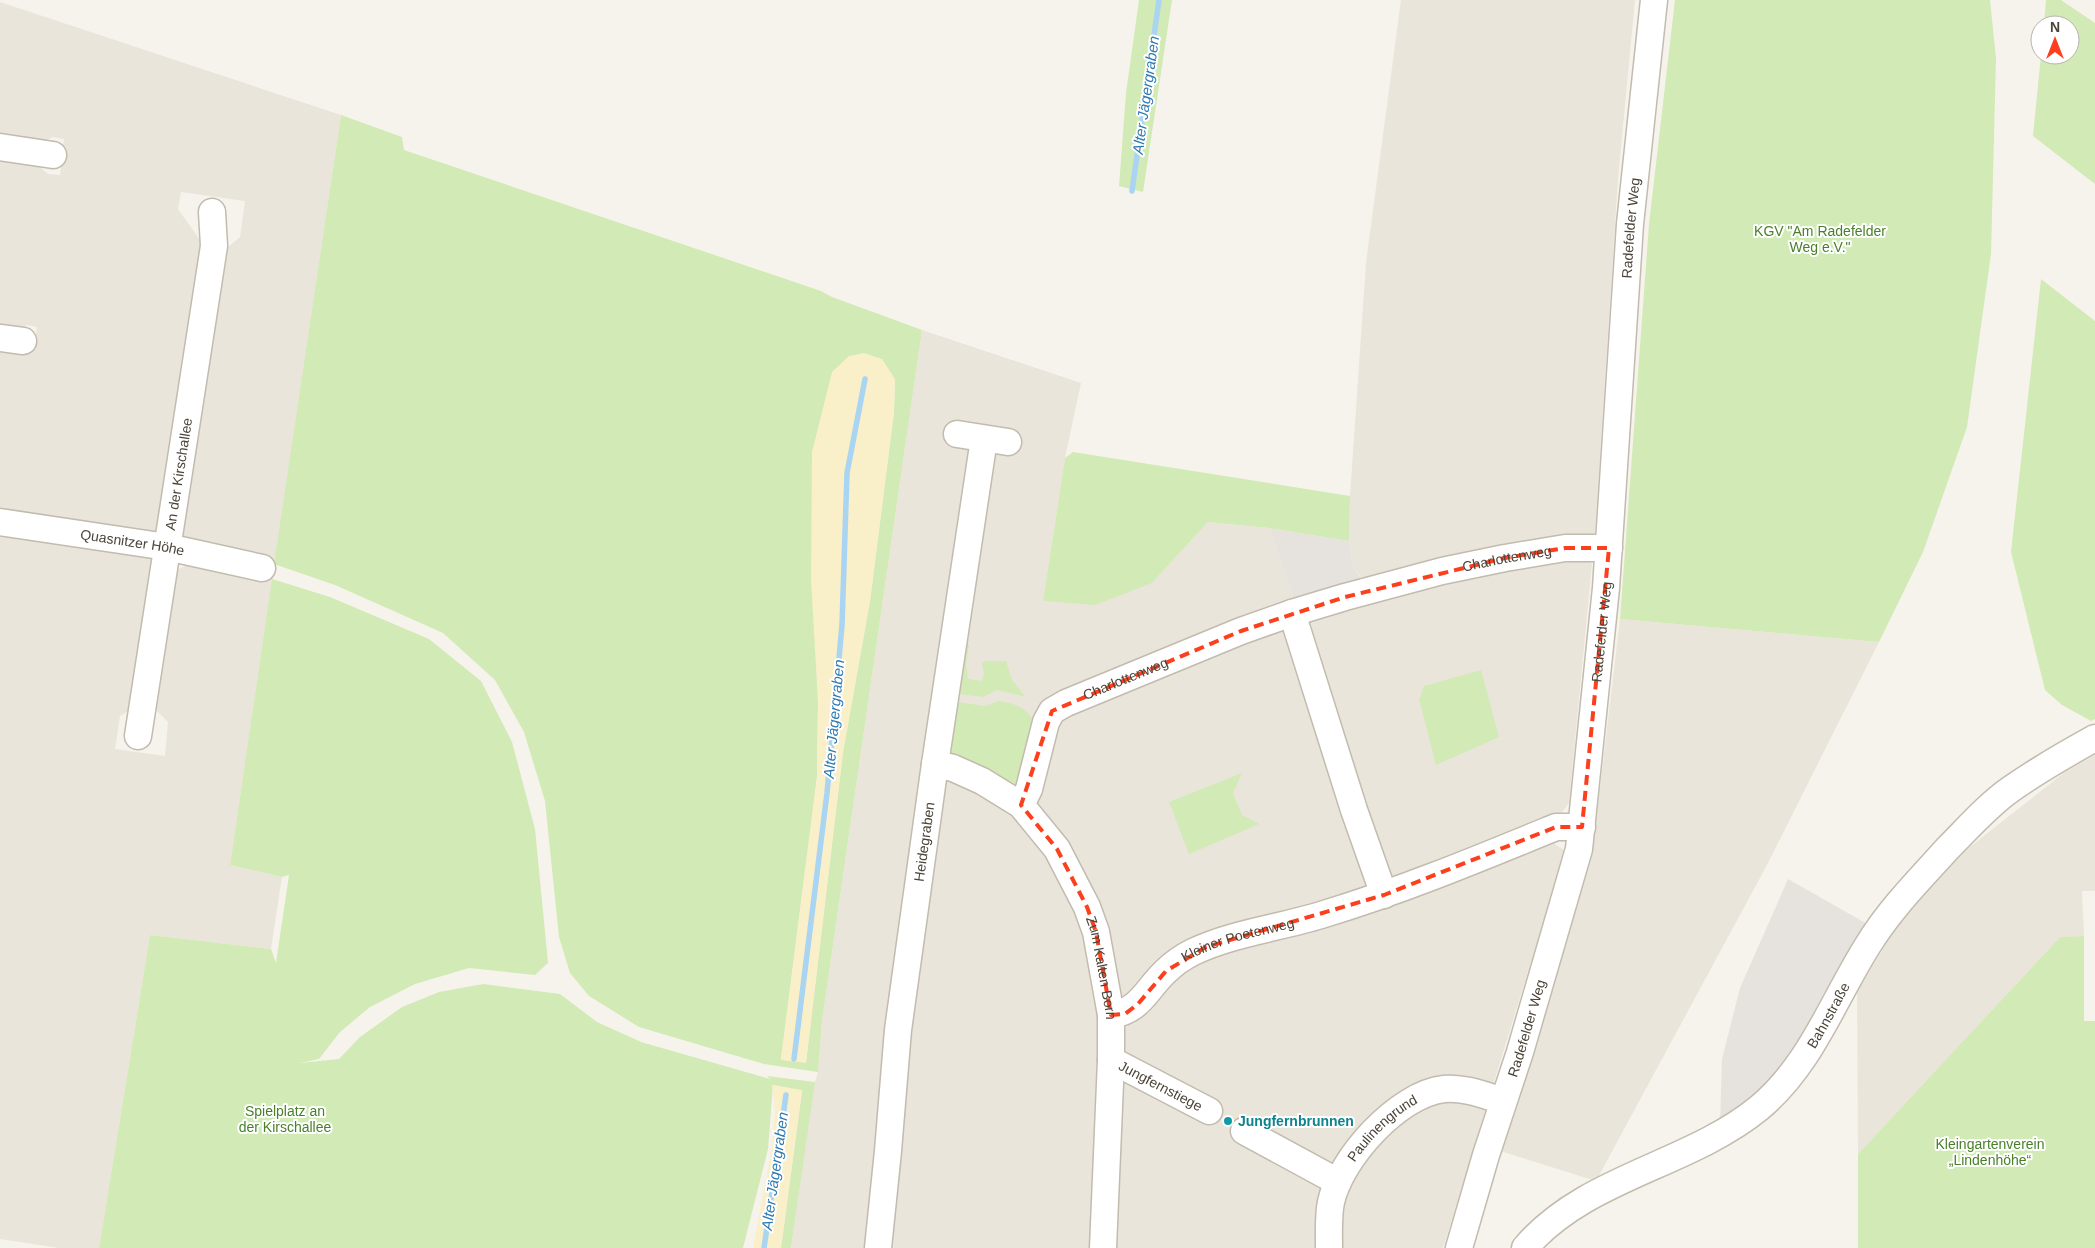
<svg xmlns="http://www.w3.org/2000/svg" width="2095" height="1248" font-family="Helvetica,sans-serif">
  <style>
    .residential { fill: #eae5da }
    .industrial { fill: #e6e2dd }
    .green { fill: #d2eab5; fill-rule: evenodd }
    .sand { fill: #f9efc9 }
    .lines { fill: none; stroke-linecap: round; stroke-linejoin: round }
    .stream { stroke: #a9d4f2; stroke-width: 5.5 }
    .minor-casing { stroke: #c2bbae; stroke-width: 29 }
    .minor { stroke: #fff; stroke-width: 26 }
    .marked { fill: none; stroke: #fc3f1d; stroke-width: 4; stroke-dasharray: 10 6; stroke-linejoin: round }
    .culture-dot { fill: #0f9aa8; stroke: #fff; stroke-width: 2 }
    .labels { text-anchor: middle; stroke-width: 4; stroke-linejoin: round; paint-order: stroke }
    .street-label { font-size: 14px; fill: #4b4439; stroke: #fff }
    .park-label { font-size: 14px; fill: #4a7f2a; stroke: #fff }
    .culture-label { font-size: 14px; font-weight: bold; fill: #0d838f; stroke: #fff; text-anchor: start }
    .water-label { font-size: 15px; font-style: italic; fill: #2e7ab2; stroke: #fff }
  </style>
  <rect width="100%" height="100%" fill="#f6f3ec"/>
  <path class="residential" d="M 1401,0 L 1635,0 L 1618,179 L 1595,533 L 1580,538 L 1584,557 L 1592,564 L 1569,803 L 1560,815 L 1552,842 L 1565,851 L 1443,1248 L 791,1248 L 814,1085 L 818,1072 L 822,1021 L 922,330 L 1081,383 L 1065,458 L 1043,601 L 1068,602 L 1152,583 L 1208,522 L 1269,528 L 1295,601 L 1363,579 L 1353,568 L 1349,541 L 1350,496 L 1366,263 Z
    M 0,2 L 341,115 L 230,865 L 282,877 L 271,949 L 150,935 L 99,1248 L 59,1248 L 0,1239 L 0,534 L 149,555 L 157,562 L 133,708 L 120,716 L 115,749 L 165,756 L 168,722 L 155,709 L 177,570 L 189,564 L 263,581 L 269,563 L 187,543 L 183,535 L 228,247 L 240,237 L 245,201 L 181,192 L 178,209 L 205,247 L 163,525 L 152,534 L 0,513 L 0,346 L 33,351 L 37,327 L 27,325 L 11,334 L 0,333 L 0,155 L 30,159 L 48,174 L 60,175 L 64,139 L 53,137 L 33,146 L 0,141 Z
    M 1620,619 L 1879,642 L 1767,865 L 1596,1181 L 1497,1150 L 1519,1087 L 1592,856 Z
    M 2095,755 L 2095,891 L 2082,891 L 2084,936 L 2060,937 L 1858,1154 L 1857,991 L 1907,910 L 1966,850 L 2065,772 Z"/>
  <path class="industrial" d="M 1269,528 L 1349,541 L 1353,568 L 1363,580 L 1295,601 Z
    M 1788,879 L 1869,925 L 1797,1050 L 1776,1077 L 1720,1124 L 1722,1059 L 1740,988 Z"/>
  <path class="green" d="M 1139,0 L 1172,0 L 1143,192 L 1119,186 L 1126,93 Z
    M 1675,0 L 1990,0 L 1996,58 L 1991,254 L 1967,427 L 1923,552 L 1879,642 L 1620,619 L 1649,224 Z
    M 2046,0 L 2061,0 L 2095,23 L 2095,184 L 2033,136 L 2041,55 L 2070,55 L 2070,25 L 2044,25 Z
    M 341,115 L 402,137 L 404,150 L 821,291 L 832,297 L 922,330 L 822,1021 L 818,1072 L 764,1064 L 639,1027 L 589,996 L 570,973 L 559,937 L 545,801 L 524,732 L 495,680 L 443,633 L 335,585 L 274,564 ZM 895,379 L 894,412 L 870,601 L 843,752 L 806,1062 L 781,1059 L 817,777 L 818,703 Z
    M 2041,279 L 2095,321 L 2095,719 L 2091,721 L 2062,705 L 2045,690 L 2011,552 Z
    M 1073,452 L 1350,496 L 1349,541 L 1269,528 L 1208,522 L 1152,583 L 1095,605 L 1043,601 L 1065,458 Z
    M 272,579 L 330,597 L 429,639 L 481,681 L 512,742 L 535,829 L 548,963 L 535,975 L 469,968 L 415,984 L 370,1007 L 340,1032 L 319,1059 L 300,1063 L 339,1059 L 360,1037 L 402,1007 L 439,992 L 483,984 L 560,994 L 597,1022 L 641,1042 L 770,1079 L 767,1076 L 815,1082 L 791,1248 L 781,1248 L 802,1091 L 773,1085 L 768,1149 L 743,1248 L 99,1248 L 150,935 L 271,949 L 276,963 L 289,875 L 282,877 L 230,865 Z
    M 961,644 L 969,645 L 966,665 L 968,679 L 982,681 L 984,674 L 982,663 L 986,661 L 1006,661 L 1012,680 L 1026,697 L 997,690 L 983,697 L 960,694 L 956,692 Z
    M 1481,670 L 1499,737 L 1436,765 L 1419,699 L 1424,686 Z
    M 998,701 C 1015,703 1029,708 1035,725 L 1018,790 L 948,755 L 956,702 L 986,706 Z
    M 1242,773 L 1233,793 L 1242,815 L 1259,824 L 1189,854 L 1169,802 Z
    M 2084,936 L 2084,1021 L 2095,1021 L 2095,1248 L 1858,1248 L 1858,1154 L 2060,937 Z"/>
  <path class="sand" d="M 864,353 L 882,359 L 895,379 L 894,412 L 870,601 L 843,752 L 806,1063 L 781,1060 L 817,777 L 818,703 L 811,579 L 812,452 L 832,372 L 849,356 Z
    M 772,1085 L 802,1090 L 781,1248 L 753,1248 L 772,1146 L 775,1110 Z"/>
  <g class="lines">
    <path class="stream" d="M 1132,191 L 1159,0
      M 794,1059 L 827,793 L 842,625 L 847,473 L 865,379
      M 764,1248 L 786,1095"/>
    <defs>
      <g id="minor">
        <path d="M 0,147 L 53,155"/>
        <path d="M 0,338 L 23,341"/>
        <path d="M 957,434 L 1008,442"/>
        <path id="s1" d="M 0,522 L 167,547 L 262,568"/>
        <path d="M 1292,613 L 1354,810 L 1384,895"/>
        <path id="s2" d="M 138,736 L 214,246 L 212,212"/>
        <path id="s3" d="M 935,764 L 953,768 L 982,781 L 1021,805 L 1057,849 L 1087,907 L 1096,932 L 1111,1015 L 1111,1060 L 1103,1248"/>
        <path id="s4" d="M 1021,805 L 1029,789 L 1046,722 L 1052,711 L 1066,703 L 1241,631 L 1292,613 L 1345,597 L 1442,571 L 1505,558 L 1565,548 L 1609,548"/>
        <path id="s5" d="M 1111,1015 C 1140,1011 1146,990 1165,972 C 1173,964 1183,957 1193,952 C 1233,933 1279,928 1321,915 C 1401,891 1478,859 1556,827 L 1582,827"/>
        <path id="s6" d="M 1111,1060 L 1209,1111"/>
        <path d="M 1244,1131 L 1338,1182"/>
        <path id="s7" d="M 878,1248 L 888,1151 L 898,1030 L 935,764 L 984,439"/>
        <path id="s8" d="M 1329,1248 C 1329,1234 1328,1216 1331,1202 C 1340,1159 1398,1094 1444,1089 C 1464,1087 1484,1095 1503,1101"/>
        <path id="s9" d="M 1459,1248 L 1486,1155 L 1520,1052 L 1579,849 L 1606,588 L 1630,224 L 1654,0"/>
        <path id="s10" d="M 1525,1248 C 1585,1177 1688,1166 1759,1108 C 1811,1065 1833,1000 1868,945 C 1890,909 1920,879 1948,848 C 1968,828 1988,805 2011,789 C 2038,770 2066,754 2095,738"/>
      </g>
    </defs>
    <use href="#minor" class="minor-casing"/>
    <use href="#minor" class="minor"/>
  </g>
  <path class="marked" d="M 1565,548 L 1609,548 L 1582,827 L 1556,827 L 1384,895 L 1206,947 L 1166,971 L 1138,1004 L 1125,1014 L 1111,1015 L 1096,932 L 1087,907 L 1057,849 L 1021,805 L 1052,711 L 1241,631 L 1345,597 L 1505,558 Z"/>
  <circle class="culture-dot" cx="1228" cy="1121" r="5"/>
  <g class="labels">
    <g class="street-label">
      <text dy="5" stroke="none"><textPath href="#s9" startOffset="1040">Radefelder Weg</textPath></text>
      <text dy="5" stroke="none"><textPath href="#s2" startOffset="265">An der Kirschallee</textPath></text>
      <text dy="5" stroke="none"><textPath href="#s1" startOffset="134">Quasnitzer Höhe</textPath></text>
      <text dy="5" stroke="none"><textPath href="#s4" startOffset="581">Charlottenweg</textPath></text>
      <text dy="5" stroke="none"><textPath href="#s9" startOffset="635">Radefelder Weg</textPath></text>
      <text dy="5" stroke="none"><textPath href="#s4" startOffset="180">Charlottenweg</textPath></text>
      <text dy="5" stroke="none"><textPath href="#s7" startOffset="409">Heidegraben</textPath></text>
      <text dy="5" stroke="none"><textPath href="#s5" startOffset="152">Kleiner Poetenweg</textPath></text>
      <text dy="5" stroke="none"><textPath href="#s3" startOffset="281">Zum Kalten Born</textPath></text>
      <text dy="5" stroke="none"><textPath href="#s10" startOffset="391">Bahnstraße</textPath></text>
      <text dy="5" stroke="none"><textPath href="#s9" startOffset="230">Radefelder Weg</textPath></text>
      <text dy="5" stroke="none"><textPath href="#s6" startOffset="56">Jungfernstiege</textPath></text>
      <text dy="5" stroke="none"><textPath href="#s8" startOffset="138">Paulinengrund</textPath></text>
    </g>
    <g class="park-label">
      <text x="1820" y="236">KGV "Am Radefelder<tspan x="1820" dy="16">Weg e.V."</tspan></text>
      <text x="285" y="1116">Spielplatz an<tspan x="285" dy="16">der Kirschallee</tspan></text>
      <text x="1990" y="1149">Kleingartenverein<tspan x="1990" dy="16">„Lindenhöhe“</tspan></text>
    </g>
    <g class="culture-label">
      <text x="1238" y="1126">Jungfernbrunnen</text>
    </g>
    <g class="water-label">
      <text transform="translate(1146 95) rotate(-82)" y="5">Alter Jägergraben</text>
      <text transform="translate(834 719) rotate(-85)" y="5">Alter Jägergraben</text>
      <text transform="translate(775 1171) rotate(-82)" y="5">Alter Jägergraben</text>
    </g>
  </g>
  <g transform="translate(2055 40)"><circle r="24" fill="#ffffff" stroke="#b7b4b0"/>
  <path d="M0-4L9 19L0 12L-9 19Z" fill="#fc3f1d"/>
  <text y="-8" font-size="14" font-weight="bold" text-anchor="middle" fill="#4b4439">N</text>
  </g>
</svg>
